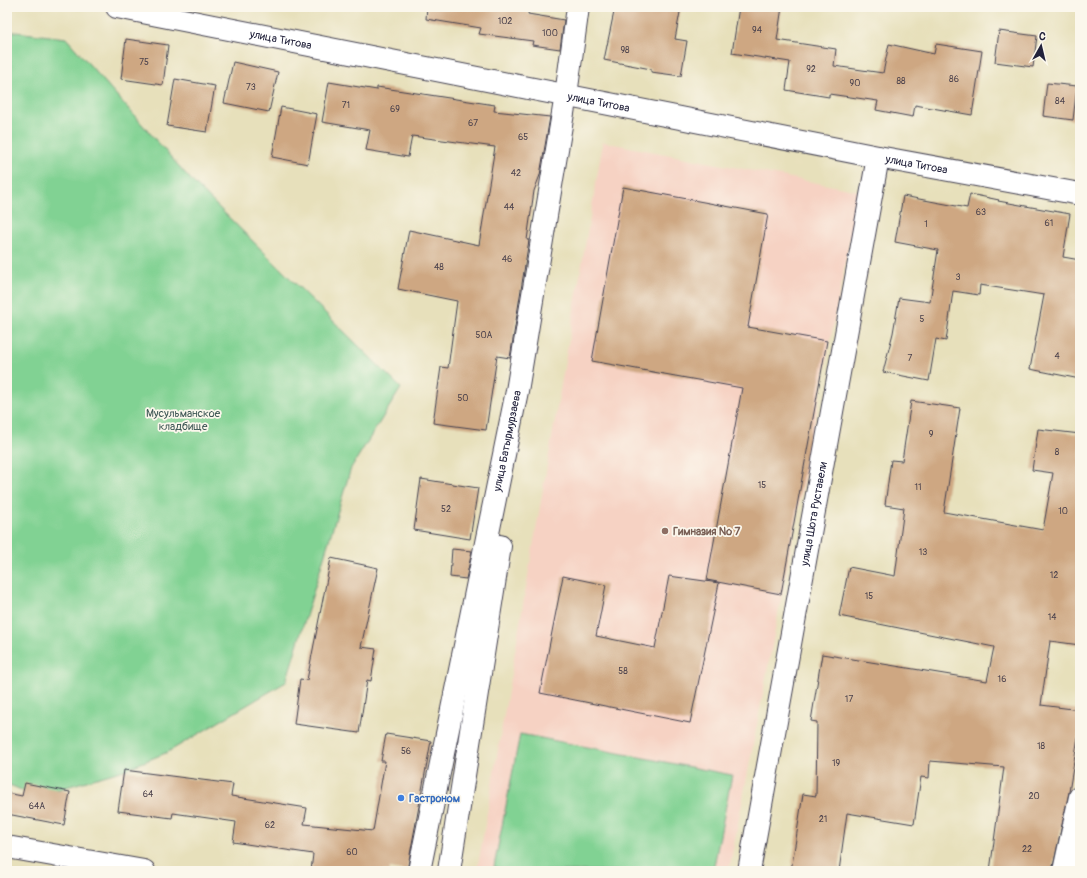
<svg xmlns="http://www.w3.org/2000/svg" width="1087" height="878" font-family="Pangolin,sans-serif">
  <style>
    .built { fill: #f6d2c3 }
    .green { fill: #81d293; stroke: #527a67 }
    .building { fill: #cea782 }
    .lines { fill: none; stroke-linecap: round; stroke-linejoin: round }
    .minor-casing { stroke: #403e4e; stroke-width: 24 }
    .secondary-casing { stroke: #403e4e; stroke-width: 24 }
    .minor { stroke: #fff; stroke-width: 22 }
    .secondary { stroke: #fff; stroke-width: 22 }
    .education-dot { fill: #8d6e63; stroke: #fbf7ec; stroke-width: 1.5 }
    .shop-dot { fill: #3f7fe0; stroke: #fbf7ec; stroke-width: 1.5 }
    .labels { text-anchor: middle; stroke-width: 3.5; stroke-linejoin: round; paint-order: stroke }
    .number-label { font-size: 9px; fill: #4d434d }
    .street-label { font-size: 11px; fill: #22223b; stroke: #fbf7ec }
    .park-label { font-size: 11px; fill: #3e5755; stroke: #fbf7ec }
    .education-label { font-size: 11px; font-weight: bold; fill: #785e54; stroke: #fbf7ec; text-anchor: start }
    .shop-label { font-size: 11px; font-weight: bold; fill: #366cbe; stroke: #fbf7ec; text-anchor: start }
  </style>
  <rect width="100%" height="100%" fill="#fbf7ec"/>
  <filter id="ink" filterUnits="userSpaceOnUse"><feTurbulence type="fractalNoise" baseFrequency=".025" numOctaves="2"/><feDisplacementMap in="SourceGraphic" scale="8" xChannelSelector="R" yChannelSelector="G"/><feConvolveMatrix kernelMatrix="1 2 1 2 8 2 1 2 1" color-interpolation-filters="sRGB"/></filter>
  <filter id="wash" filterUnits="userSpaceOnUse"><feTurbulence type="fractalNoise" baseFrequency=".012" numOctaves="4" result="noise"/><feDisplacementMap in="SourceGraphic" scale="16" xChannelSelector="R" yChannelSelector="G"/><feGaussianBlur stdDeviation="0.9" result="paint"/><feColorMatrix in="noise" values="0 0 0 0 0 0 0 0 0 0 0 0 0 0 0 0 0 1.4 0 .05"/><feComposite in="paint" operator="in"/></filter>
  <g filter="url(#wash)">
    <rect width="100%" height="100%" fill="#e7e0bb"/>
    <path class="built" d="M 603,142 L 859,191 L 729,871 L 477,871 Z"/>
    <path class="green" d="M 7,31 L 66,38 L 192,181 L 401,388 L 351,468 L 286,682 L 168,752 L 124,770 L 36,796 L 7,784 Z
      M 520,734 L 732,775 L 713,871 L 516,871 L 494,867 Z"/>
    <g id="blocks">
      <path class="building" d="M 427,7 L 529,7 L 528,14 L 564,20 L 560,49 L 532,45 L 533,41 L 479,34 L 481,28 L 426,19 Z
        M 615,7 L 681,7 L 675,39 L 687,41 L 681,76 L 651,72 L 651,69 L 604,60 Z
        M 739,7 L 782,7 L 777,40 L 836,49 L 834,66 L 883,73 L 889,44 L 934,54 L 936,44 L 982,51 L 972,115 L 915,105 L 913,117 L 876,110 L 878,101 L 829,94 L 829,97 L 786,90 L 790,62 L 732,53 Z
        M 999,31 L 1037,36 L 1033,67 L 995,62 Z
        M 126,39 L 168,45 L 163,85 L 121,79 Z
        M 233,62 L 278,72 L 269,112 L 224,103 Z
        M 175,79 L 215,86 L 207,132 L 167,126 Z
        M 329,82 L 377,90 L 377,87 L 495,105 L 494,111 L 550,117 L 540,175 L 534,191 L 527,240 L 529,240 L 510,358 L 497,356 L 486,430 L 433,423 L 441,367 L 448,368 L 457,301 L 398,289 L 409,230 L 479,245 L 495,147 L 412,136 L 408,157 L 366,150 L 370,130 L 322,122 Z
        M 1047,83 L 1077,86 L 1073,120 L 1043,116 Z
        M 281,107 L 317,114 L 308,164 L 272,157 Z
        M 623,187 L 768,214 L 748,327 L 827,341 L 781,594 L 707,580 L 742,388 L 592,361 Z
        M 970,194 L 999,200 L 998,201 L 1070,214 L 1063,257 L 1080,260 L 1080,379 L 1030,369 L 1044,295 L 980,285 L 979,295 L 953,291 L 946,341 L 936,339 L 929,381 L 883,372 L 893,333 L 899,298 L 930,302 L 938,250 L 895,242 L 903,196 L 967,208 Z
        M 911,401 L 960,408 L 944,512 L 1043,530 L 1053,473 L 1032,470 L 1038,429 L 1080,434 L 1080,645 L 1050,641 L 1041,705 L 1080,710 L 1080,725 L 1069,792 L 1052,871 L 990,871 L 1004,767 L 930,761 L 929,778 L 921,777 L 914,824 L 847,813 L 839,871 L 791,871 L 803,794 L 816,796 L 817,722 L 811,721 L 822,654 L 987,681 L 994,647 L 839,616 L 849,567 L 895,576 L 904,508 L 885,505 L 891,460 L 902,461 Z
        M 421,479 L 478,488 L 470,539 L 414,530 Z
        M 452,549 L 472,551 L 466,579 L 450,577 Z
        M 331,558 L 378,568 L 361,647 L 376,649 L 371,681 L 367,680 L 359,733 L 294,724 L 300,679 L 307,680 Z
        M 563,576 L 606,585 L 596,636 L 655,648 L 669,576 L 719,583 L 690,723 L 540,693 Z
        M 386,734 L 431,741 L 407,871 L 390,868 L 389,871 L 311,871 L 313,854 L 233,842 L 236,822 L 173,813 L 172,818 L 118,811 L 124,770 L 233,784 L 231,796 L 307,808 L 304,824 L 373,831 L 385,761 L 381,761 Z
        M 25,783 L 70,792 L 64,825 L 7,814 L 7,793 L 22,796 Z"/>
    </g>
  </g>
  <g filter="url(#ink)">
    <use href="#blocks" fill-opacity="0" stroke="#403e4e" stroke-width="1"/>
    <g class="lines">
      <defs>
        <g id="minor">
          <path id="s1" d="M 117,7 L 878,157 L 1080,194"/>
          <path id="s2" d="M 419,871 L 517,391 L 566,95 L 578,7"/>
          <path d="M 449,871 L 500,546"/>
          <path id="s3" d="M 749,871 L 878,157"/>
          <path d="M 1064,871 L 1080,797"/>
        </g>
        <path id="secondary" d="M 7,847 L 144,871"/>
      </defs>
      <use href="#minor" class="minor-casing"/>
      <use href="#secondary" class="secondary-casing"/>
      <use href="#minor" class="minor"/>
      <use href="#secondary" class="secondary"/>
    </g>
  </g>
  <circle class="education-dot" cx="665" cy="531" r="4"/>
  <circle class="shop-dot" cx="401" cy="798" r="4"/>
  <g class="labels">
    <g class="number-label">
      <text x="505" y="24">102</text>
      <text x="757" y="33">94</text>
      <text x="550" y="36">100</text>
      <text x="625" y="53">98</text>
      <text x="144" y="65">75</text>
      <text x="811" y="72">92</text>
      <text x="954" y="82">86</text>
      <text x="901" y="84">88</text>
      <text x="855" y="86">90</text>
      <text x="251" y="90">73</text>
      <text x="1060" y="104">84</text>
      <text x="346" y="108">71</text>
      <text x="395" y="112">69</text>
      <text x="473" y="126">67</text>
      <text x="523" y="140">65</text>
      <text x="516" y="176">42</text>
      <text x="509" y="210">44</text>
      <text x="981" y="215">63</text>
      <text x="1049" y="226">61</text>
      <text x="926" y="227">1</text>
      <text x="507" y="262">46</text>
      <text x="439" y="270">48</text>
      <text x="958" y="280">3</text>
      <text x="922" y="322">5</text>
      <text x="484" y="338">50А</text>
      <text x="1057" y="359">4</text>
      <text x="910" y="361">7</text>
      <text x="463" y="401">50</text>
      <text x="931" y="437">9</text>
      <text x="1057" y="455">8</text>
      <text x="762" y="488">15</text>
      <text x="918" y="490">11</text>
      <text x="446" y="512">52</text>
      <text x="1063" y="514">10</text>
      <text x="923" y="555">13</text>
      <text x="1054" y="578">12</text>
      <text x="869" y="599">15</text>
      <text x="1052" y="620">14</text>
      <text x="623" y="674">58</text>
      <text x="1002" y="682">16</text>
      <text x="849" y="702">17</text>
      <text x="1041" y="749">18</text>
      <text x="406" y="754">56</text>
      <text x="836" y="766">19</text>
      <text x="148" y="797">64</text>
      <text x="1034" y="799">20</text>
      <text x="37" y="809">64А</text>
      <text x="823" y="822">21</text>
      <text x="270" y="828">62</text>
      <text x="1027" y="852">22</text>
      <text x="352" y="855">60</text>
    </g>
    <g class="street-label">
      <text dy="4" stroke="none"><textPath href="#s1" startOffset="167">улица Титова</textPath></text>
      <text dy="4" stroke="none"><textPath href="#s1" startOffset="491">улица Титова</textPath></text>
      <text dy="4" stroke="none"><textPath href="#s1" startOffset="815">улица Титова</textPath></text>
      <text dy="4" stroke="none"><textPath href="#s2" startOffset="439">улица Батырмурзаева</textPath></text>
      <text dy="4" stroke="none"><textPath href="#s3" startOffset="363">улица Шота Руставели</textPath></text>
    </g>
    <g class="park-label">
      <text x="183" y="417">Мусульманское<tspan x="183" dy="13">кладбище</tspan></text>
    </g>
    <g class="education-label">
      <text x="673" y="535">Гимназия № 7</text>
    </g>
    <g class="shop-label">
      <text x="409" y="802">Гастроном</text>
    </g>
  </g>
  <rect width="1087" height="878" fill="none" stroke="#fbf7ec" stroke-width="24"/>
  <g transform="translate(1041 46) rotate(8)" stroke="#fbf7ec" stroke-width="3" paint-order="stroke">
  <path d="M0-3L7 15L0 10L-7 15Z" fill="#22223b"/>
  <text y="-6" font-size="11" font-weight="bold" text-anchor="middle" fill="#22223b">С</text>
  </g>
</svg>
